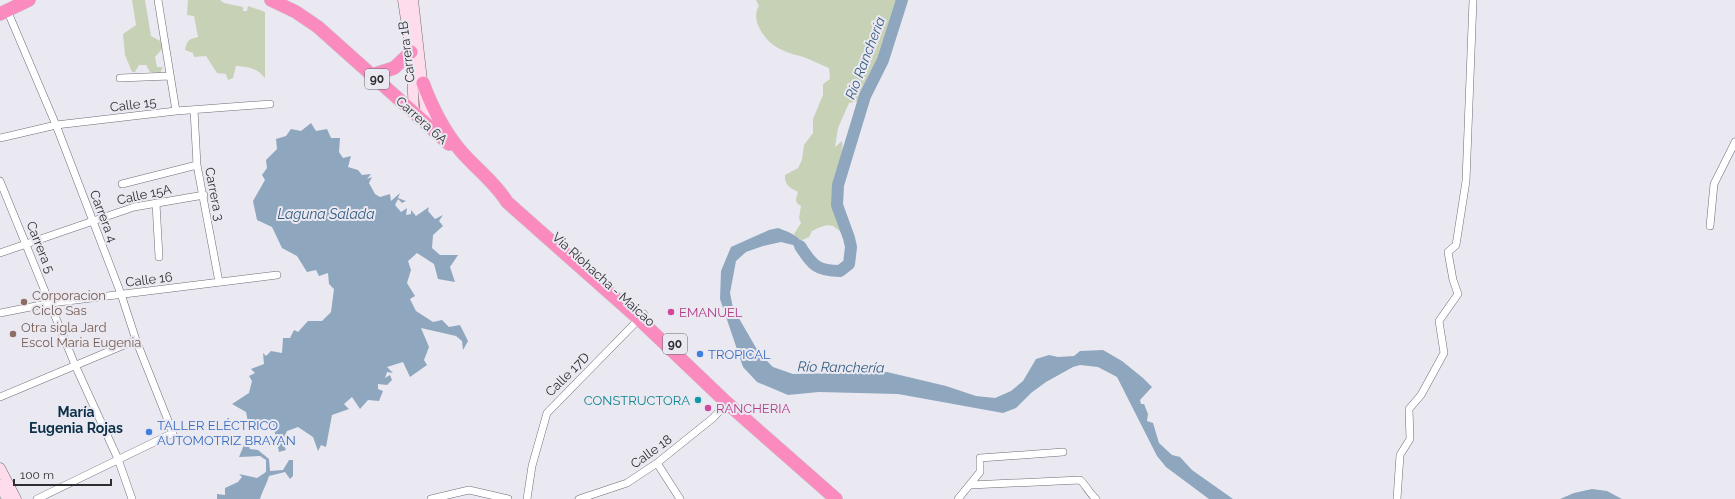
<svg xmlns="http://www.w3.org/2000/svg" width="1735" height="499" font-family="Raleway,sans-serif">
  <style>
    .green { fill: #c7d1b6 }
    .water { fill: #8ea6be }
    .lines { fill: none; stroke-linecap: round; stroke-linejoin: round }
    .river { stroke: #8ea6be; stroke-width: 12 }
    .street-casing { stroke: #6d6c73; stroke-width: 8 }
    .secondary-casing { stroke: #6d6c73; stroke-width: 11 }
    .highway-casing { stroke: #c9c9c9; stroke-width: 14 }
    .street { stroke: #fff; stroke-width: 7 }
    .secondary { stroke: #fedcec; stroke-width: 10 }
    .highway { stroke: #fb8abf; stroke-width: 13 }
    .education-dot { fill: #8d6e63; stroke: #eae9f2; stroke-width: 1.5 }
    .hotel-dot { fill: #d1479c; stroke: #eae9f2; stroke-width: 1.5 }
    .shop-dot { fill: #3f7fe0; stroke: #eae9f2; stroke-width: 1.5 }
    .culture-dot { fill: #0f9aa8; stroke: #eae9f2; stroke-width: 1.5 }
    .labels { text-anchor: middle; stroke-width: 4; stroke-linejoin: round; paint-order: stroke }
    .shield { fill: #eae9f2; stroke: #66666b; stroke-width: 1 }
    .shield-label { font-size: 12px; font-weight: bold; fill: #2e2e31 }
    .street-label { font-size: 13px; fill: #2e2e31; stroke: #eae9f2 }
    .education-label { font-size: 13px; fill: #785e54; stroke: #eae9f2; text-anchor: start }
    .hotel-label { font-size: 13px; fill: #b23c85; stroke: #eae9f2; text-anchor: start }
    .shop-label { font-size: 13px; fill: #366cbe; stroke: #eae9f2; text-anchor: start }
    .culture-label { font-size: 13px; fill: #0d838f; stroke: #eae9f2; text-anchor: end }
    .water-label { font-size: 14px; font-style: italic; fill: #345b7f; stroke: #eae9f2 }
    .neighbourhood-label { font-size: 14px; font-weight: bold; fill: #0b3048; stroke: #eae9f2 }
  </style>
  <rect width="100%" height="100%" fill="#eae9f2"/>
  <path class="green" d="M 132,0 L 145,0 L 151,36 L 164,43 L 164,47 L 155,57 L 157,67 L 163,67 L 160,73 L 150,72 L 146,65 L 139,65 L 135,72 L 132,72 L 125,55 L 123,34 L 136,25 Z
    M 188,0 L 220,0 L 224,3 L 243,7 L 243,11 L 247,11 L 248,6 L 265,12 L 265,78 C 257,68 249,67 236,66 L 233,78 L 228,80 L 226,74 L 217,73 L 206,56 L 194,57 L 193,53 L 185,50 C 187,40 189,39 198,37 L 194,16 L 187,15 Z
    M 756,0 L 902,0 C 901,16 875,83 866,96 C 862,101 855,102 849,103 L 838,128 L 835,147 L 842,141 C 846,163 827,180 834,199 L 837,199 L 838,206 L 847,233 L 844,234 L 833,226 L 827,225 L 818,228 L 812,231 L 809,237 L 800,241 L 794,234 L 801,223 L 799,218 L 801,206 C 794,202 796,199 798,192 C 790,188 784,185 785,175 L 798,168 L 802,160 L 804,145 L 813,133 L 813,119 L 823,95 L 823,84 L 830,79 L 829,68 C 821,65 814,61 806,58 C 798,55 790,54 782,50 C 767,44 749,21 759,6 Z"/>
  <path class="water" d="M 311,123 L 316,131 L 327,129 L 331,138 L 340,138 L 339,152 L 343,158 L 351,156 L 348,167 L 358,170 L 362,175 L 371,174 L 367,179 L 372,177 L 369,183 L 375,194 L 380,197 L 390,194 L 391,201 L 400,193 L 398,198 L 406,201 L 402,203 L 398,199 L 395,205 L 401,212 L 407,208 L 406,215 L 411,214 L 411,210 L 416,216 L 429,207 L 428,211 L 435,219 L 443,215 L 439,221 L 443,226 L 433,235 L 432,248 L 440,255 L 458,255 L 450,267 L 455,282 L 438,279 L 434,264 L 417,253 L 408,261 L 411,270 L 407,283 L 415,296 L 410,299 L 416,311 L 433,322 L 442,320 L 449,327 L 460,325 L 468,341 L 463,350 L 462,341 L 456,336 L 421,328 L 429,347 L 424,360 L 427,365 L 410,377 L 403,362 L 387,367 L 393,373 L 387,372 L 385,378 L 390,375 L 392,380 L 387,385 L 378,384 L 378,389 L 383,391 L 379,401 L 368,400 L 360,409 L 352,397 L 344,404 L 349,409 L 332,415 L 326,447 L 321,445 L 318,451 L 313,437 L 298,427 L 287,431 L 282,441 L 286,450 L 279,452 L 273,424 L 256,420 L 249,427 L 246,412 L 232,404 L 249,393 L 252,381 L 249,376 L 255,373 L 251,369 L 264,364 L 263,353 L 266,356 L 271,351 L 282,353 L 283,338 L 290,338 L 294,330 L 298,332 L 308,321 L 322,321 L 331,312 L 334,289 L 329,284 L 328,273 L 319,276 L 316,270 L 307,272 L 297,256 L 282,248 L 272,227 L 257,220 L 253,201 L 265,180 L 262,175 L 267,168 L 266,160 L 277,149 L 276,139 L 286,136 L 291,129 L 301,131 Z
    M 778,228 C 798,235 803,239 808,259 L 793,245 L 781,242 L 763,246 L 746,252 L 736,261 L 730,293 L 733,308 L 759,353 L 773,367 L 793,374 L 887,372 L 946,386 L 976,396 L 995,398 L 1011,391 L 1023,381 L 1036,359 L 1049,355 L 1058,357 L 1074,356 L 1080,351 L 1103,350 L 1122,361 L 1143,378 L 1152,387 L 1140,400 L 1141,404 L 1144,404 L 1148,414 L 1147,421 L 1153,423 L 1159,443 L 1172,455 L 1180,457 L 1192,470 L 1233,499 L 1209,499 L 1166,467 L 1157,456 L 1117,377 L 1098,367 L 1080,365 L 1073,367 L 1046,382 L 1031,393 L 1016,408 L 1003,413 L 898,394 L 819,392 L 788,395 L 757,382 L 743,367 L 720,299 L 721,271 L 731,247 L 769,230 Z
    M 246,440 L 250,449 L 258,450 L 269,459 L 270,471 L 283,470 L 289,460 L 293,460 L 293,476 L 290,479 L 285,472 L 269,476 C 267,484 262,491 260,499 L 217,499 L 217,494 L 225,495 L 225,488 L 238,482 L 242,477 L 239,474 L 257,478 L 266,472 L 266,460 L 260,456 L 239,457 Z
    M 1592,489 L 1607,491 L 1622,499 L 1560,499 L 1574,493 Z"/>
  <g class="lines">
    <path class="river" d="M 800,246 C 812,265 817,271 840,271 L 849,264 L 851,247 L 849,238 L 837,205 L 838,185 L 865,96 L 883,60 L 902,0"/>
    <defs>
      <path id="street" d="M 158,0 L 176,111
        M 7,10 L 56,125 L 121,294 L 136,340 L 173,433 L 37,499
        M 120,78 L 170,76
        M 194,110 L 197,165 L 219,282
        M 0,138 L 56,125 L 176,111 L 270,104
        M 0,181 L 75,365 L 118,459 L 132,499
        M 122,184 L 197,165
        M 156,203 L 159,257
        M 1710,226 L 1714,184 L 1735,142
        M 0,253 L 134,207 L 204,195
        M 0,313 L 51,303 L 277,275
        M 0,397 L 136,340
        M 657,463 L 680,499
        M 970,485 L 1080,480 C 1086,485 1089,493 1096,499
        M 431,499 L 469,490 L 508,499
        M 527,499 L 532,466 L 547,413 L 644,314
        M 579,499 L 627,483 L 657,463 L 713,418 L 727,403
        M 958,499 L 980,472 L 980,458 L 1063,452
        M 1397,499 L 1400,455 L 1410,439 L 1409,409 L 1421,395 L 1444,353 L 1439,321 L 1458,294 L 1453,280 L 1448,252 L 1456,245 L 1466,181 L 1473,0"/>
      <path id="secondary" d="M 403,0 L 411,52 L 414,113
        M 413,0 L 427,125
        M 0,468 L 16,499
        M 0,485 L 7,499"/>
      <path id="highway" d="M 271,0 L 296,12 L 318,27 L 449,144
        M 0,14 L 29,0
        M 372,75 L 394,68 L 411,52
        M 423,83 C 432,107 443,130 460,150 C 475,168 495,182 507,202 L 639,319 L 727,403 L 836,499"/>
    </defs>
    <use href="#street" class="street-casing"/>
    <use href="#secondary" class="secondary-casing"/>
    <use href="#highway" class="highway-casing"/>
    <use href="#street" class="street"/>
    <use href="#secondary" class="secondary"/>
    <use href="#highway" class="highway"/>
  </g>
  <g class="education-dot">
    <circle cx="24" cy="302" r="4"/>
    <circle cx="13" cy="334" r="4"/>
  </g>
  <g class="hotel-dot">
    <circle cx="671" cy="312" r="4"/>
    <circle cx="708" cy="408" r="4"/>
  </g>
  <g class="shop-dot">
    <circle cx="700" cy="354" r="4"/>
    <circle cx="149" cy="432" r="4"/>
  </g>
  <circle class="culture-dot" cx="698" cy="400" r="4"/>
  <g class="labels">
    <g class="shield">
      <rect x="365" y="69" width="24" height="20" rx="3"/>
      <rect x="663" y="334" width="24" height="20" rx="3"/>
    </g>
    <g class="shield-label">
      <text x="377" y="83">90</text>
      <text x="675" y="348">90</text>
    </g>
    <g class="street-label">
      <text transform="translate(406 52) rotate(-97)" y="5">Carrera 1B</text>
      <text transform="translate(133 104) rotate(-7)" y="5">Calle 15</text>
      <text transform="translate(422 120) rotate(42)" y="5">Carrera 6A</text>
      <text transform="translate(144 194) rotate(-12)" y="5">Calle 15A</text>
      <text transform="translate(215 194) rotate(79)" y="5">Carrera 3</text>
      <text transform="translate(104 216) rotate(69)" y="5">Carrera 4</text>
      <text transform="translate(41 247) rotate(68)" y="5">Carrera 5</text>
      <text transform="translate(149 279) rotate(-7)" y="5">Calle 16</text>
      <text transform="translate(604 279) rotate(42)" y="5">Vía Riohacha - Maicao</text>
      <text transform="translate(567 374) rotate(-45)" y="5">Calle 17D</text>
      <text transform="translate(651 451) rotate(-36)" y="5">Calle 18</text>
    </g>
    <g class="education-label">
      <text x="32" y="300">Corporacion<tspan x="32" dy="15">Ciclo Sas</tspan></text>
      <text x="21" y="332">Otra sigla Jard<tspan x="21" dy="15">Escol Maria Eugenia</tspan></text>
    </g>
    <g class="hotel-label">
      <text x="679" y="317">EMANUEL</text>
      <text x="716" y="413">RANCHERIA</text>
    </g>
    <g class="shop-label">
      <text x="708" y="359">TROPICAL</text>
      <text x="157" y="430">TALLER ELÉCTRICO<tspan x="157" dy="15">AUTOMOTRIZ BRAYAN</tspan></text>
    </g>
    <g class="culture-label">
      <text x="690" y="405">CONSTRUCTORA</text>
    </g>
    <g class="water-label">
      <text transform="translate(865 58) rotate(-69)" y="5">Río Ranchería</text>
      <text x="326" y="219">Laguna Salada</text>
      <text transform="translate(841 367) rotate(1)" y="5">Río Ranchería</text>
    </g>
    <g class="neighbourhood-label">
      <text x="76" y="417">María<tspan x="76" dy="16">Eugenia Rojas</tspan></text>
    </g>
  </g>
  <path d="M14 479v6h97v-6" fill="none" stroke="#2e2e31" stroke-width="2"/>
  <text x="20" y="479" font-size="12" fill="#2e2e31" stroke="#eae9f2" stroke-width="3" paint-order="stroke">100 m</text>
</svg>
